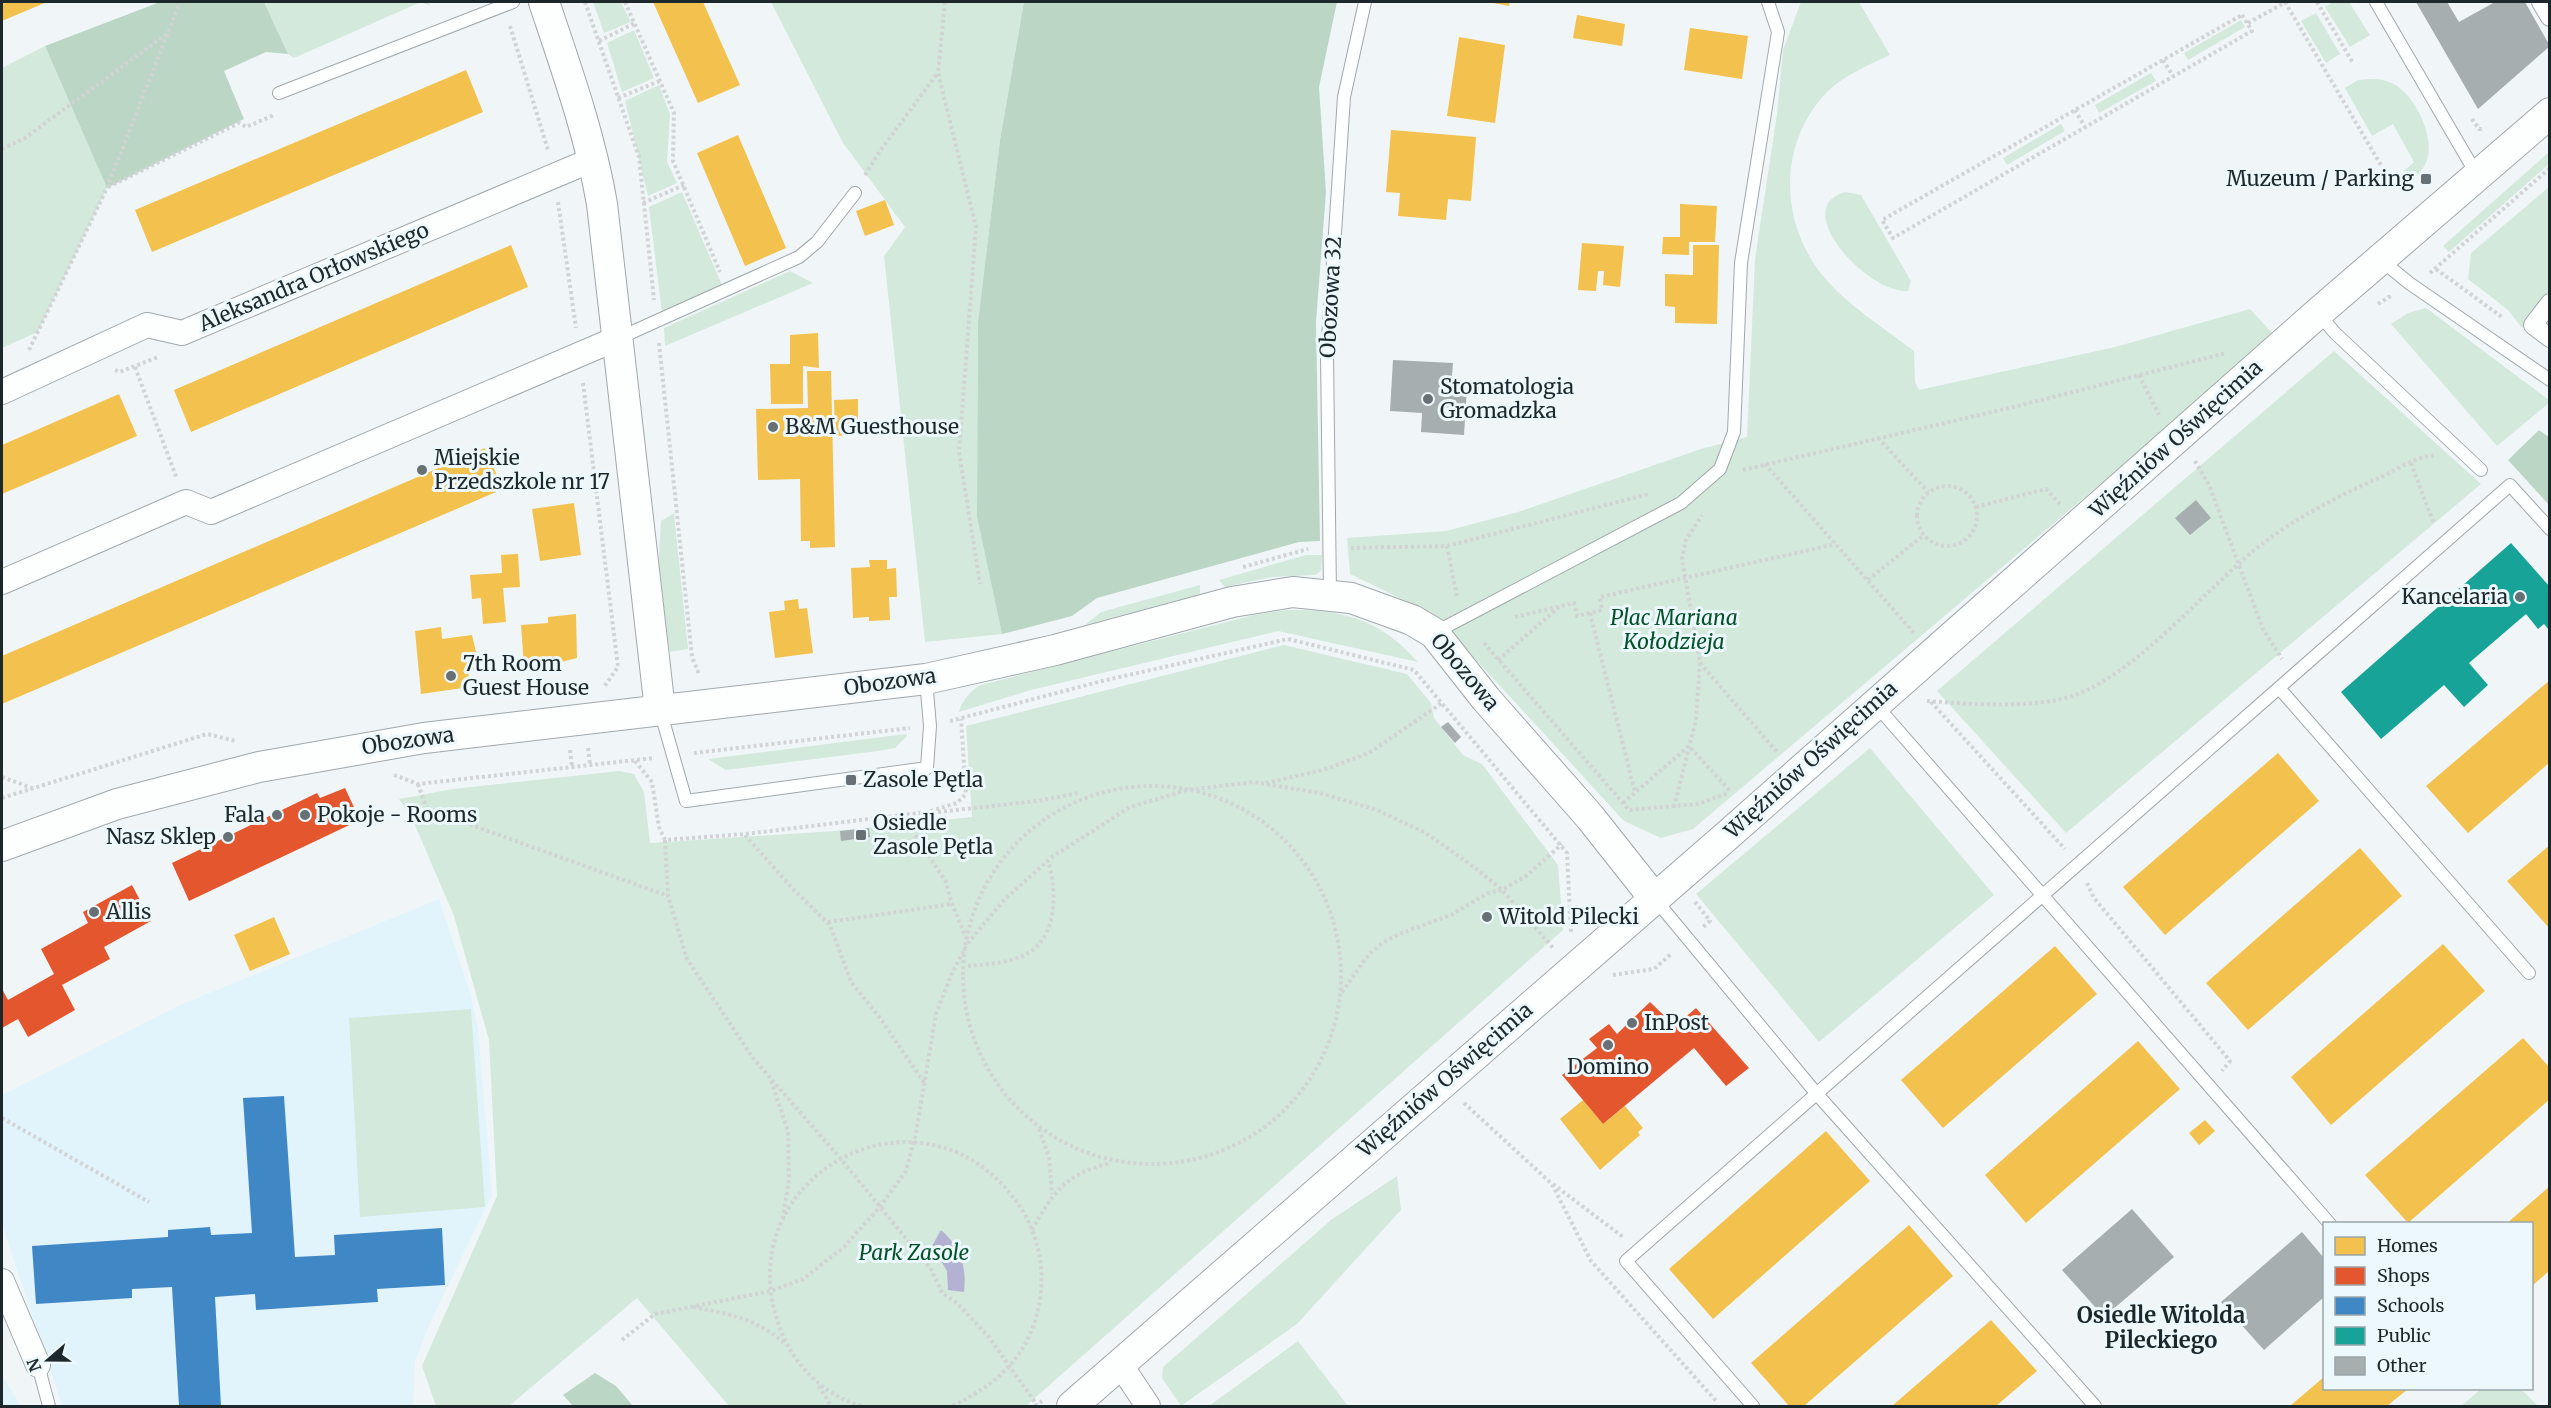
<svg xmlns="http://www.w3.org/2000/svg" width="2551" height="1408" font-family="Merriweather,serif">
  <style>
    .built { fill: #e1f4fc }
    .green { fill: #d3e9dc }
    .forest { fill: #bbd6c5 }
    .water { fill: #b4b2d2 }
    .homes { fill: #f2c14e }
    .shops { fill: #e4572e }
    .schools { fill: #3f88c5 }
    .public { fill: #17a398 }
    .building { fill: #a6aeaf }
    .lines { fill: none; stroke-linecap: round; stroke-linejoin: round }
    .service-casing { stroke: #a0a8ab; stroke-width: 14 }
    .pedestrian-casing { stroke: #a0a8ab; stroke-width: 20 }
    .minor-casing { stroke: #a0a8ab; stroke-width: 26 }
    .tertiary-casing { stroke: #a0a8ab; stroke-width: 32 }
    .path { stroke: #d1d3d4; stroke-width: 4; stroke-dasharray: 3 3; stroke-linecap: butt }
    .service { stroke: #fdfefe; stroke-width: 12 }
    .pedestrian { stroke: #fdfefe; stroke-width: 18 }
    .minor { stroke: #fdfefe; stroke-width: 24 }
    .tertiary { stroke: #fdfefe; stroke-width: 30 }
    .poi-dot { fill: #677074; stroke: #ecf8fc; stroke-width: 2 }
    .labels { text-anchor: middle; stroke-width: 6; stroke-linejoin: round; paint-order: stroke }
    .poi-label { font-size: 21px; fill: #1d282d; stroke: #ecf8fc; text-anchor: start }
    .street-label { font-size: 21px; fill: #1d282d; stroke: #ecf8fc }
    .park-label { font-size: 21px; font-style: italic; fill: #04522a; stroke: #ecf8fc }
    .neighbourhood-label { font-size: 22px; font-weight: bold; fill: #1d282d; stroke: #ecf8fc }
  </style>
  <rect width="100%" height="100%" fill="#f0f6f8"/>
  <path class="built" d="M 439,899 L 470,992 L 478,1028 L 492,1195 L 430,1323 L 415,1362 L 413,1406 L 62,1406 L 2,1224 L 2,1095 L 180,1005 Z
    M 2,1375 L 19,1403 L 20,1406 L 2,1406 Z"/>
  <path class="green" d="M 264,2 L 428,2 L 430,6 L 421,2 L 294,58 L 288,54 Z
    M 593,2 L 621,2 L 631,22 L 604,33 Z
    M 771,2 L 1024,2 L 1000,140 L 978,322 L 977,517 L 1002,634 L 925,642 L 884,256 L 905,227 L 843,143 Z
    M 1801,2 L 1859,2 L 1890,55 C 1869,65 1844,75 1827,92 C 1778,143 1779,222 1823,276 C 1847,305 1884,328 1914,351 L 1915,382 L 1919,390 L 2115,347 L 2250,309 L 2275,336 L 1693,829 L 1661,838 L 1624,821 L 1435,615 L 1350,574 L 1347,538 L 1446,531 L 1518,512 L 1701,449 L 1747,437 L 1755,259 L 1777,114 L 1783,50 Z
    M 2333,2 L 2349,2 L 2370,35 L 2350,47 L 2325,7 Z
    M 2316,13 L 2340,54 L 2326,63 L 2301,21 Z
    M 2241,20 L 2245,27 L 2188,60 L 2184,53 Z
    M 634,30 L 654,78 L 622,92 L 607,43 Z
    M 45,46 L 107,188 L 38,332 L 2,348 L 2,68 Z
    M 2151,73 L 2156,81 L 2099,113 L 2095,105 Z
    M 2370,79 C 2380,79 2388,80 2397,86 C 2416,99 2433,134 2428,157 C 2425,171 2412,179 2402,188 L 2396,178 L 2414,162 L 2393,124 L 2372,136 L 2345,88 L 2358,80 Z
    M 659,85 L 670,114 L 667,162 L 677,183 L 648,196 L 625,101 Z
    M 2061,124 L 2065,131 L 2007,165 L 2003,158 Z
    M 2549,152 L 2549,164 L 2449,252 L 2443,246 Z
    M 2549,187 L 2549,291 L 2522,328 L 2508,310 L 2468,279 L 2471,253 Z
    M 682,192 L 722,285 L 662,313 L 649,207 Z
    M 1845,192 L 1861,195 L 1911,281 L 1908,291 C 1868,294 1788,208 1845,192 Z
    M 790,271 L 813,283 L 665,346 L 664,328 Z
    M 2426,308 L 2549,400 L 2549,403 L 2497,446 L 2391,324 L 2408,313 Z
    M 2334,351 L 2481,484 L 2066,833 L 1937,691 Z
    M 674,513 L 688,649 L 670,652 L 658,573 L 661,521 Z
    M 1306,555 L 1322,555 L 1321,571 L 1315,575 L 1271,577 L 1225,587 L 1219,580 Z
    M 1200,585 L 1200,594 L 1197,595 L 1085,625 L 1101,612 Z
    M 1287,610 C 1343,609 1380,619 1418,662 L 1278,631 L 1031,690 L 959,712 C 962,700 971,690 981,685 L 1254,615 Z
    M 1284,645 L 1407,674 L 1431,703 L 1434,718 L 1463,755 L 1482,764 L 1558,865 L 1563,930 L 1026,1406 L 729,1406 L 637,1298 L 509,1406 L 436,1406 L 422,1366 L 497,1196 L 489,1040 L 454,916 L 414,823 L 399,799 L 453,789 L 619,771 L 634,774 L 644,792 L 650,843 L 835,831 L 972,817 L 966,726 Z
    M 906,734 L 907,736 L 895,748 L 878,751 L 726,770 L 708,759 Z
    M 1870,748 L 1994,895 L 1819,1042 L 1696,894 Z
    M 471,1009 L 485,1207 L 360,1217 L 349,1018 Z
    M 1397,1176 L 1401,1210 L 1297,1324 L 1181,1406 L 1162,1378 L 1163,1367 L 1331,1220 Z
    M 1298,1341 L 1348,1406 L 1209,1406 Z
    M 2481,1389 L 2521,1389 L 2538,1406 L 2461,1406 Z"/>
  <path class="forest" d="M 160,2 L 264,2 L 288,54 L 266,52 L 224,71 L 244,119 L 107,188 L 45,46 Z
    M 1024,2 L 1337,2 L 1319,87 L 1326,192 L 1316,322 L 1320,541 L 1299,542 L 1097,598 L 1072,616 L 1002,634 L 977,517 L 978,322 L 1000,140 Z
    M 2539,430 L 2549,437 L 2549,505 L 2508,460 Z
    M 595,1373 L 616,1386 L 633,1406 L 573,1406 L 563,1395 Z"/>
  <path class="water" d="M 941,1230 C 961,1247 967,1268 964,1292 L 948,1290 L 947,1271 L 932,1246 Z"/>
  <path class="homes" d="M 2,2 L 47,2 L 2,21 Z
    M 653,2 L 703,2 L 740,85 L 698,103 Z
    M 1488,2 L 1510,2 L 1509,6 Z
    M 1577,15 L 1625,24 L 1622,46 L 1573,38 Z
    M 1690,28 L 1748,36 L 1742,79 L 1684,70 Z
    M 1459,37 L 1505,45 L 1495,123 L 1447,116 Z
    M 466,70 L 483,112 L 152,252 L 135,210 Z
    M 1391,130 L 1476,137 L 1471,201 L 1448,199 L 1446,220 L 1398,216 L 1400,193 L 1386,192 Z
    M 738,135 L 786,248 L 745,266 L 697,153 Z
    M 885,200 L 894,225 L 865,236 L 856,211 Z
    M 1680,204 L 1717,206 L 1715,242 L 1689,242 L 1689,255 L 1662,254 L 1663,237 L 1680,237 Z
    M 1582,243 L 1624,246 L 1620,287 L 1603,285 L 1604,271 L 1598,271 L 1596,291 L 1578,290 Z
    M 511,245 L 528,287 L 191,432 L 174,390 Z
    M 1693,245 L 1719,245 L 1717,324 L 1675,323 L 1675,307 L 1665,306 L 1665,274 L 1693,275 Z
    M 818,333 L 819,368 L 803,366 L 803,404 L 771,404 L 770,364 L 790,364 L 790,335 Z
    M 807,371 L 831,371 L 835,547 L 810,548 L 810,541 L 801,541 L 800,479 L 758,480 L 756,409 L 808,408 Z
    M 119,394 L 137,436 L 2,494 L 2,445 Z
    M 858,399 L 858,435 L 835,436 L 834,400 Z
    M 485,448 L 503,489 L 2,704 L 2,656 Z
    M 574,503 L 581,555 L 540,561 L 532,509 Z
    M 518,554 L 520,587 L 503,588 L 506,622 L 483,624 L 481,598 L 472,599 L 470,575 L 502,573 L 501,555 Z
    M 869,560 L 887,560 L 887,569 L 896,568 L 897,597 L 889,597 L 890,620 L 869,621 L 869,617 L 853,618 L 851,568 L 870,567 Z
    M 798,599 L 799,609 L 807,608 L 813,653 L 775,658 L 769,612 L 785,610 L 784,601 Z
    M 576,614 L 577,658 L 557,663 L 558,669 L 537,670 L 537,665 L 524,666 L 521,625 L 548,623 L 548,617 Z
    M 441,627 L 442,639 L 472,635 L 480,669 L 468,670 L 470,687 L 421,694 L 415,631 Z
    M 2550,680 L 2550,762 L 2468,833 L 2426,786 Z
    M 2278,753 L 2319,801 L 2165,935 L 2123,887 Z
    M 2550,845 L 2550,929 L 2507,881 Z
    M 2360,848 L 2402,896 L 2248,1030 L 2206,983 Z
    M 274,917 L 290,954 L 250,971 L 234,935 Z
    M 2443,944 L 2485,991 L 2331,1125 L 2291,1077 Z
    M 2055,946 L 2097,994 L 1943,1128 L 1901,1080 Z
    M 2523,1038 L 2550,1068 L 2550,1099 L 2408,1223 L 2365,1175 Z
    M 2138,1041 L 2180,1089 L 2026,1223 L 1985,1175 Z
    M 1583,1100 L 1603,1124 L 1625,1106 L 1643,1128 L 1638,1132 L 1640,1135 L 1600,1170 L 1560,1119 Z
    M 2205,1120 L 2215,1131 L 2199,1145 L 2189,1133 Z
    M 1826,1131 L 1870,1181 L 1713,1319 L 1669,1269 Z
    M 2550,1186 L 2550,1270 L 2532,1286 L 2532,1224 L 2506,1224 Z
    M 1909,1225 L 1953,1276 L 1804,1406 L 1789,1406 L 1751,1363 Z
    M 1991,1320 L 2037,1371 L 1996,1406 L 1892,1406 Z
    M 2324,1377 L 2325,1389 L 2408,1389 L 2387,1406 L 2290,1406 Z"/>
  <path class="shops" d="M 345,788 L 360,820 L 189,901 L 172,863 L 317,793 L 320,798 Z
    M 132,885 L 151,921 L 104,947 L 110,959 L 62,985 L 75,1010 L 28,1037 L 18,1019 L 2,1028 L 2,989 L 8,1000 L 54,974 L 41,949 L 88,923 L 83,912 Z
    M 1650,1002 L 1675,1026 L 1696,1008 L 1749,1068 L 1726,1086 L 1694,1048 L 1603,1124 L 1562,1075 L 1597,1048 L 1589,1039 L 1609,1024 L 1617,1034 Z"/>
  <path class="schools" d="M 284,1096 L 295,1257 L 335,1255 L 334,1235 L 442,1228 L 445,1285 L 377,1289 L 378,1302 L 256,1310 L 255,1294 L 215,1297 L 221,1406 L 179,1406 L 172,1287 L 132,1289 L 132,1298 L 36,1304 L 32,1246 L 168,1237 L 168,1230 L 210,1227 L 211,1235 L 252,1233 L 243,1098 Z"/>
  <path class="public" d="M 2511,543 L 2550,587 L 2550,631 L 2544,624 L 2538,629 L 2526,614 L 2469,663 L 2488,685 L 2464,707 L 2444,685 L 2381,739 L 2341,692 Z"/>
  <path class="building" d="M 2416,2 L 2447,2 L 2459,22 L 2495,2 L 2525,2 L 2550,46 L 2478,109 Z
    M 1393,360 L 1453,363 L 1451,387 L 1467,388 L 1464,435 L 1421,432 L 1422,413 L 1390,411 Z
    M 2196,500 L 2211,518 L 2190,535 L 2175,518 Z
    M 1448,722 L 1461,737 L 1455,743 L 1441,727 Z
    M 869,828 L 870,837 L 841,841 L 840,831 Z
    M 2132,1209 L 2174,1257 L 2104,1317 L 2062,1270 Z
    M 2302,1232 L 2324,1258 L 2324,1297 L 2264,1350 L 2221,1302 Z"/>
  <g class="lines">
    <defs>
      <path id="service" d="M 2376,2 L 2477,175
        M 279,93 L 513,2
        M 2381,260 L 2409,283 L 2550,380
        M 2318,313 L 2335,333 L 2481,470
        M 619,338 L 799,257 L 817,242 L 855,193
        M 1330,594 L 1327,354 L 1344,97 L 1365,2
        M 1434,633 L 1681,503 L 1720,469 L 1734,432 L 1741,263 L 1778,32 L 1768,2
        M 2279,688 L 2529,973
        M 1875,704 L 2330,1224
        M 660,710 L 686,801 L 927,768 L 930,726 L 926,679
        M 1654,898 L 1816,1093 L 2095,1406
        M 38,1365 L 49,1406
        M 1753,1406 L 1626,1261 L 2510,485 L 2550,529"/>
      <path id="pedestrian" d="M 2541,2 L 2550,17
        M 2550,303 L 2533,325 L 2550,338"/>
      <path id="minor" d="M 2,392 L 147,325 L 182,333 L 594,159
        M 2,582 L 186,502 L 211,512 L 618,338
        M 2,1281 L 38,1365
        M 1120,1364 L 1148,1406"/>
      <path id="tertiary" d="M 544,2 C 566,68 590,134 602,204 L 660,710
        M 2,846 L 117,804 L 259,767 L 424,738 L 926,679 L 1055,650 L 1232,602 L 1293,592 L 1351,598 L 1412,620 L 1434,633 L 1486,699 L 1590,817 L 1654,898
        M 1072,1406 L 1729,834 L 2318,313 L 2550,113"/>
    </defs>
    <use href="#service" class="service-casing"/>
    <use href="#pedestrian" class="pedestrian-casing"/>
    <use href="#minor" class="minor-casing"/>
    <use href="#tertiary" class="tertiary-casing"/>
    <path class="path" d="M 585,2 L 639,157 L 654,300
      M 625,2 L 674,113 L 673,161 L 720,272
      M 945,2 L 938,73 L 976,227 L 959,452 L 980,584
      M 2285,2 L 2382,167
      M 2317,2 L 2353,63
      M 2242,15 L 2252,31 L 1893,238 L 1882,220 Z
      M 2248,23 L 2286,2
      M 510,26 L 548,150
      M 599,41 L 635,23
      M 2163,60 L 2173,76
      M 618,98 L 662,80
      M 2075,110 L 2085,127
      M 2472,119 L 2479,129 L 2483,129
      M 2,149 L 25,138 L 168,33
      M 865,175 L 880,151 L 937,74
      M 108,187 L 239,123 L 246,127 L 274,115
      M 558,202 L 576,328
      M 643,203 L 684,185
      M 2436,269 L 2502,317
      M 2430,273 L 2550,168
      M 2378,304 L 2392,295
      M 659,343 L 692,657 L 699,674
      M 29,350 L 107,188 L 180,2
      M 135,367 L 177,479
      M 115,370 L 120,372 L 158,357
      M 2139,375 L 2159,415
      M 583,383 L 618,667 L 604,687
      M 1878,438 L 1928,492
      M 2195,461 L 2209,485 L 2263,629 L 2282,659
      M 2411,463 L 2434,524
      M 1765,464 L 1914,633
      M 1743,470 L 2022,405 L 2226,353
      M1917 516a30 30 0 1 1 60 0a30 30 0 1 1-60 0Z
      M 1976,507 L 2046,489 L 2060,504
      M 1447,546 L 1457,597
      M 1351,548 L 1447,546 L 1649,494
      M 1243,567 L 1308,549
      M 1868,580 L 1924,535
      M 1590,613 L 1635,792
      M 1515,617 L 1574,603 L 1577,616 L 1602,610 L 1600,597 L 1836,544
      M 1484,643 L 1629,810 L 1698,804 L 1728,793
      M 1498,660 L 1559,607
      M 1700,663 L 1777,752
      M 1927,701 C 1969,704 2021,708 2062,699 C 2133,682 2207,585 2266,541 C 2301,515 2341,495 2381,477 C 2395,471 2419,454 2435,456
      M 1931,702 L 2065,849
      M 950,721 L 1102,681 L 1288,639 L 1414,670 L 1567,853 L 1571,932
      M 588,748 L 590,765
      M 570,750 L 572,767
      M 694,753 L 910,728
      M 635,761 L 652,782 L 659,827 L 665,840 L 745,834 L 927,812 L 957,803 L 966,794 L 961,719
      M 394,775 L 418,784 L 654,758
      M 2,777 L 32,788
      M 1266,783 L 1323,770 L 1369,753 L 1442,703
      M 418,784 L 427,809 L 668,896
      M963 975a189 189 0 1 1 378 0a189 189 0 1 1-378 0Z
      M 2,798 L 207,734 L 236,741
      M 1623,803 L 1689,746 L 1731,792
      M 1674,807 L 1696,720 L 1700,662 L 1682,559 L 1686,540 L 1702,515
      M 938,812 L 1037,801 L 1079,793
      M 902,815 L 946,882 L 952,904 L 968,942
      M 745,835 L 792,888 L 830,925 L 851,982 L 880,1018 L 925,1084
      M 665,840 L 668,896 L 687,959 L 753,1058 L 840,1158 L 931,1269 L 942,1293 L 957,1303 L 988,1336 L 1037,1405
      M 2087,883 L 2094,898 L 2230,1061 L 2222,1071
      M 1695,902 L 1710,921 L 1703,927
      M 828,922 L 952,904
      M 968,966 C 989,964 1018,963 1035,948 C 1058,928 1056,887 1048,861
      M 1613,975 L 1654,969 L 1672,953
      M 1342,992 L 1369,954 L 1384,942 L 1399,934 L 1451,915 L 1488,893 L 1502,890 L 1526,876 L 1562,844
      M 771,1081 L 788,1131 L 789,1180 L 783,1217
      M 1464,1103 L 1552,1184 L 1591,1261 L 1717,1402
      M 2,1118 L 149,1202
      M 1039,1129 L 1049,1157 L 1052,1194
      M 1553,1184 L 1623,1237
      M 1032,1230 C 1054,1191 1065,1174 1111,1163
      M 693,1307 C 726,1313 760,1320 785,1344
      M 622,1340 L 655,1314 L 771,1291 L 803,1279 L 844,1247 L 879,1208 L 906,1171 L 916,1133 L 936,1014 L 952,973 L 968,943 L 1004,900 L 1052,857 L 1130,807 L 1187,790 L 1253,782 L 1320,793 L 1377,810 L 1426,833 L 1478,870 L 1502,890 L 1554,949
      M 819,1386 L 831,1406
      M 861,1406 C 821,1394 791,1362 778,1323 C 728,1174 922,1072 1016,1201 C 1035,1227 1044,1259 1041,1291 C 1035,1349 1003,1382 952,1406
      M 1035,1406 L 1042,1401"/>
    <use href="#service" class="service"/>
    <use href="#pedestrian" class="pedestrian"/>
    <use href="#minor" class="minor"/>
    <use href="#tertiary" class="tertiary"/>
  </g>
  <g class="poi-dot">
    <rect x="2420" y="173" width="12" height="12" rx="3"/>
    <circle cx="1428" cy="399" r="6"/>
    <circle cx="773" cy="427" r="6"/>
    <circle cx="422" cy="470" r="6"/>
    <circle cx="2520" cy="597" r="6"/>
    <circle cx="451" cy="676" r="6"/>
    <rect x="845" y="774" width="12" height="12" rx="3"/>
    <circle cx="277" cy="815" r="6"/>
    <circle cx="305" cy="815" r="6"/>
    <rect x="855" y="829" width="12" height="12" rx="3"/>
    <circle cx="228" cy="837" r="6"/>
    <circle cx="94" cy="912" r="6"/>
    <circle cx="1487" cy="917" r="6"/>
    <circle cx="1632" cy="1023" r="6"/>
    <circle cx="1608" cy="1045" r="6"/>
  </g>
  <g class="labels">
    <g class="poi-label">
      <text x="2414" y="186" text-anchor="end">Muzeum / Parking</text>
      <text x="1440" y="394">Stomatologia<tspan x="1440" dy="24">Gromadzka</tspan></text>
      <text x="785" y="434">B&amp;M Guesthouse</text>
      <text x="434" y="465">Miejskie<tspan x="434" dy="24">Przedszkole nr 17</tspan></text>
      <text x="2508" y="604" text-anchor="end">Kancelaria</text>
      <text x="463" y="671">7th Room<tspan x="463" dy="24">Guest House</tspan></text>
      <text x="863" y="787">Zasole Pętla</text>
      <text x="265" y="822" text-anchor="end">Fala</text>
      <text x="317" y="822">Pokoje - Rooms</text>
      <text x="873" y="830">Osiedle<tspan x="873" dy="24">Zasole Pętla</tspan></text>
      <text x="216" y="844" text-anchor="end">Nasz Sklep</text>
      <text x="106" y="919">Allis</text>
      <text x="1499" y="924">Witold Pilecki</text>
      <text x="1644" y="1030">InPost</text>
      <text x="1608" y="1074" text-anchor="middle">Domino</text>
    </g>
    <g class="street-label">
      <text transform="translate(314 277) rotate(-23)" y="7">Aleksandra Orłowskiego</text>
      <text transform="translate(1331 297) rotate(-87)" y="7">Obozowa 32</text>
      <text transform="translate(2176 439) rotate(-42)" y="7">Więźniów Oświęcimia</text>
      <text transform="translate(1465 672) rotate(50)" y="7">Obozowa</text>
      <text transform="translate(890 682) rotate(-8)" y="7">Obozowa</text>
      <text transform="translate(408 741) rotate(-8)" y="7">Obozowa</text>
      <text transform="translate(1811 760) rotate(-42)" y="7">Więźniów Oświęcimia</text>
      <text transform="translate(1445 1080) rotate(-41)" y="7">Więźniów Oświęcimia</text>
    </g>
    <g class="park-label">
      <text x="1674" y="625">Plac Mariana<tspan x="1674" dy="24">Kołodzieja</tspan></text>
      <text x="914" y="1260">Park Zasole</text>
    </g>
    <g class="neighbourhood-label">
      <text x="2161" y="1323">Osiedle Witolda<tspan x="2161" dy="25">Pileckiego</tspan></text>
    </g>
  </g>
  <rect width="2551" height="1408" fill="none" stroke="#1d282d" stroke-width="6"/>
  <rect x="2323" y="1222" width="210" height="168" fill="#ecf8fc" stroke="#99a5a9" stroke-width="1.5"/>
  <rect x="2335" y="1237" width="30" height="18" fill="#f2c14e" stroke="#99a5a9" stroke-width="1.5"/>
  <text x="2377" y="1252" font-size="18" fill="#1d282d">Homes</text>
  <rect x="2335" y="1267" width="30" height="18" fill="#e4572e" stroke="#99a5a9" stroke-width="1.5"/>
  <text x="2377" y="1282" font-size="18" fill="#1d282d">Shops</text>
  <rect x="2335" y="1297" width="30" height="18" fill="#3f88c5" stroke="#99a5a9" stroke-width="1.5"/>
  <text x="2377" y="1312" font-size="18" fill="#1d282d">Schools</text>
  <rect x="2335" y="1327" width="30" height="18" fill="#17a398" stroke="#99a5a9" stroke-width="1.5"/>
  <text x="2377" y="1342" font-size="18" fill="#1d282d">Public</text>
  <rect x="2335" y="1357" width="30" height="18" fill="#a6aeaf" stroke="#99a5a9" stroke-width="1.5"/>
  <text x="2377" y="1372" font-size="18" fill="#1d282d">Other</text>
  <g transform="translate(48 1360) rotate(250)" stroke="#ecf8fc" stroke-width="4.5" paint-order="stroke">
  <path d="M0-4.5L10 22L0 15L-10 22Z" fill="#1d282d"/>
  <text y="-9" font-size="16" font-weight="bold" text-anchor="middle" fill="#1d282d">N</text>
  </g>
</svg>
